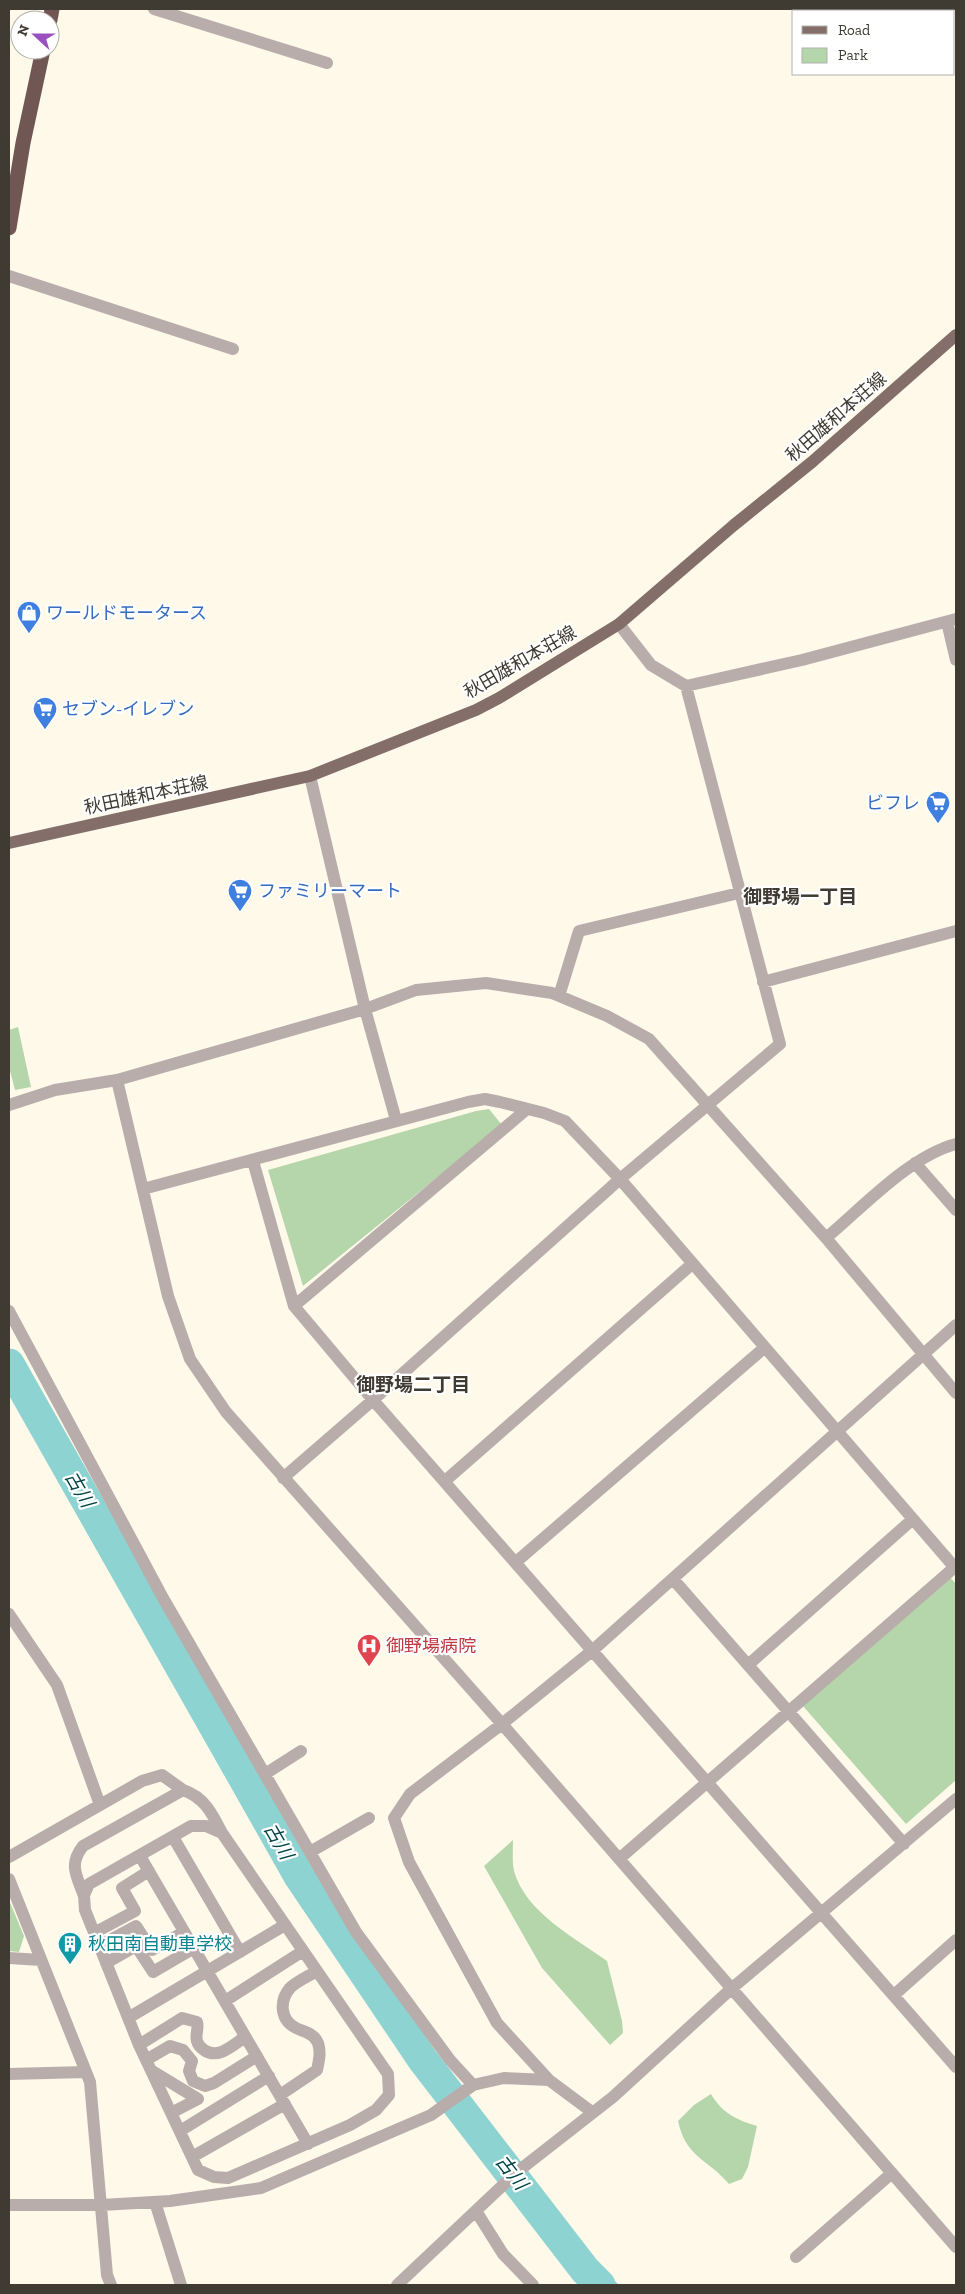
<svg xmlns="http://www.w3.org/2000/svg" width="965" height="2294" font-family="'Zilla Slab','Noto Sans JP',serif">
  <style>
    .green { fill: #b5d6aa }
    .water { fill: #8dd3d2 }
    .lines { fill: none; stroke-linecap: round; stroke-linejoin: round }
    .river { stroke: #8dd3d2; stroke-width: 31 }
    .minor { stroke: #b9adab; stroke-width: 12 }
    .major { stroke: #836e6a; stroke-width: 12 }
    .highway { stroke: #705754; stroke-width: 15 }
    .labels { text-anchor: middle; stroke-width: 4.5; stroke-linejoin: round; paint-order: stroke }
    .street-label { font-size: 18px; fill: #3f3b32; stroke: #fff }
    .shop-label { font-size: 18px; fill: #366cbe; stroke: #fff; text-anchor: start }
    .health-label { font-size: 18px; fill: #be3a42; stroke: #fff; text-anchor: start }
    .culture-label { font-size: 18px; fill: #0d838f; stroke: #fff; text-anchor: start }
    .neighbourhood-label { font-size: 19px; font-weight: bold; fill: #3f3b32; stroke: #fff }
    .water-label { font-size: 19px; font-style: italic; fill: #014545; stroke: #fff }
  </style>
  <rect width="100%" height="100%" fill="#fff9ea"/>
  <path class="green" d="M 18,1027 L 31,1087 L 15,1090 L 9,1067 L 9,1030 Z
    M 489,1109 L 502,1125 L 303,1286 L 268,1170 L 476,1111 Z
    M 944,1570 L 956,1584 L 956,1780 L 906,1824 L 796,1698 Z
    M 513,1840 C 513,1850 512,1862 514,1871 C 526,1913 574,1937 607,1961 L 622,2021 L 623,2033 L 610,2045 L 542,1968 L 484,1866 Z
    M 9,1900 L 24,1936 L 19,1952 L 9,1951 Z
    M 711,2094 C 722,2113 737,2120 757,2126 L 748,2167 L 742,2179 L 729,2184 C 708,2159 686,2158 678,2121 L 694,2105 Z"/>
  <path class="water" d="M 532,2183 L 594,2261 L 619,2285 L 585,2285 L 577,2277 L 514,2199 Z"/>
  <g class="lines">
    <path class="river" d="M 9,1364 L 299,1876 L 423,2060 L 585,2270 L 600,2285"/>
    <path class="minor" d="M 154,9 L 327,63
      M 9,276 L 233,349
      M 947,622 L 956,660
      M 619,624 L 651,665 L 686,686 L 802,660 L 956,619
      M 310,776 L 365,1009 L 396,1120
      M 763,982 L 956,931
      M 559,996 L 579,931 L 739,893
      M 117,1080 L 168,1296 L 190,1359 L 226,1412 L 502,1724 L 956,2247
      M 9,1105 L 55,1090 L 117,1080 L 365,1009 L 416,990 L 486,983 L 552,993 L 607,1016 L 649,1039 L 826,1238 L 956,1393
      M 253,1161 L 294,1306 L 373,1400 L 956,2067
      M 915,1163 L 956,1210
      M 143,1189 L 468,1102 L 485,1099 L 500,1102 L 544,1113 L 565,1121 L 620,1179 L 956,1569
      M 826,1238 C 863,1207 910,1156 956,1144
      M 294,1306 L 527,1109
      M 9,1311 L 163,1598 L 356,1932 L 450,2060 L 473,2085 L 504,2078 L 549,2080
      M 283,1478 L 373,1400 L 620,1179 L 780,1044 L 686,686
      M 445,1481 L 692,1264
      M 516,1562 L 764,1348
      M 673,1579 L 904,1844
      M 9,1614 L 57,1685 L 100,1805
      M 748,1665 L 913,1519
      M 265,1774 L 301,1751
      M 191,1826 L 206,1826 L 222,1833 L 388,2074 L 389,2095 L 376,2110 L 350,2125 L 228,2178 L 214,2177 L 198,2170 L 139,2045 L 85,1910 L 84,1895 L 89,1884 Z
      M 173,1837 L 240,1952
      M 310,1852 L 369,1818
      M 140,1856 L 308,2144
      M 9,1857 L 142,1781 L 162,1775 L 183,1790
      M 619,1859 L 956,1566
      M 9,1879 L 90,2082 L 107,2275 L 111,2285
      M 84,1896 C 77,1876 68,1865 83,1846 L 183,1790 C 204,1797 212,1813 222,1833
      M 94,1933 L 135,1911 L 122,1888 L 149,1871
      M 99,1946 L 136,1926 L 152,1950 L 184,1932
      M 9,1958 L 41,1960
      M 106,1963 L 136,1946 L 153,1972 L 194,1948
      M 894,1995 L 956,1940
      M 225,2001 L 303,1951
      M 128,2018 L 285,1925
      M 139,2045 L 182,2018 L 197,2022 C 199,2029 195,2034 197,2041 C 198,2045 201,2048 204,2050 C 218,2060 233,2045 245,2037
      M 146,2060 L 170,2046 L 183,2050 L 192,2061 L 189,2071 L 193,2081 L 205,2086 L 214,2083 L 257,2056
      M 152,2071 L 198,2099 L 171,2113
      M 9,2074 L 86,2072
      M 280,2095 L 317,2070 C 319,2061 321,2052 318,2043 C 314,2033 304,2032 296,2028 C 280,2020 279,2001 290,1988 C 297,1981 309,1976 317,1971
      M 592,2112 L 549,2080 L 497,2023 L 409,1862 L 394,1818 L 410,1794 L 502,1724 L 593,1650 L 956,1325
      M 180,2131 L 269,2076
      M 192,2157 L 285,2104
      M 155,2202 L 181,2285
      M 9,2205 L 102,2205 L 170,2201 L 261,2188 L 431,2115 L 473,2085
      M 476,2211 L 503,2254 L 533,2285
      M 796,2257 L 892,2173
      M 397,2285 L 517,2172 L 613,2097 L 731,1989 L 956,1799"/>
    <path class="major" d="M 9,843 L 310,776 L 476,710 L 499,698 L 619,624 L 734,525 L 812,462 L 956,335"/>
    <path class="highway" d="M 50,20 L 52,9
      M 9,228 L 23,143 L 43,50"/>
  </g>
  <defs>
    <symbol id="shop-pin" viewBox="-11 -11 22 30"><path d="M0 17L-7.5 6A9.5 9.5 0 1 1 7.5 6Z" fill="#3f7fe0" stroke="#fff"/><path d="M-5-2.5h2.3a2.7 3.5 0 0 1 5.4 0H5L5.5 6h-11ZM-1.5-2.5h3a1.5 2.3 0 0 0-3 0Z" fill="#fff"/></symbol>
    <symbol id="supermarket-pin" viewBox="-11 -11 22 30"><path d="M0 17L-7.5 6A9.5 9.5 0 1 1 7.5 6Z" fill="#3f7fe0" stroke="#fff"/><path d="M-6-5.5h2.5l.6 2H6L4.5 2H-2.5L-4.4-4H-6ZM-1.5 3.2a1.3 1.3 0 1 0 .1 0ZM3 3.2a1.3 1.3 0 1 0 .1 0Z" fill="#fff"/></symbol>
    <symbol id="hospital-pin" viewBox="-11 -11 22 30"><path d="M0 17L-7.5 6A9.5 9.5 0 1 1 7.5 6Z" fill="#e0444e" stroke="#fff"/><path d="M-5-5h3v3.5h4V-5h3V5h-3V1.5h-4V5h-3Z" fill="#fff"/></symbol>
    <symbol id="building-pin" viewBox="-11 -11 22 30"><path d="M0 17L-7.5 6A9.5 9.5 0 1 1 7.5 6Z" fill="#0f9aa8" stroke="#fff"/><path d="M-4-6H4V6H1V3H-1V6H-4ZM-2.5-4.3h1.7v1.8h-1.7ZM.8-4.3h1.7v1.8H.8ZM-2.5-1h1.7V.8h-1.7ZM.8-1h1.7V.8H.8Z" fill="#fff"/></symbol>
  </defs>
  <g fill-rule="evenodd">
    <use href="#shop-pin" x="15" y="599" width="28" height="38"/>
    <use href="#supermarket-pin" x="31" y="695" width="28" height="38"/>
    <use href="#supermarket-pin" x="924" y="789" width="28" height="38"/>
    <use href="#supermarket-pin" x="226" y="877" width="28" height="38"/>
    <use href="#hospital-pin" x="355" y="1632" width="28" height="38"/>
    <use href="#building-pin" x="56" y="1930" width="28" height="38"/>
  </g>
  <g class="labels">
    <g class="street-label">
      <text transform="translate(836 417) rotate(-41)" y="6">秋田雄和本荘線</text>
      <text transform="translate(520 662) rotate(-30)" y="6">秋田雄和本荘線</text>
      <text transform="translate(146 795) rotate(-12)" y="6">秋田雄和本荘線</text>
    </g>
    <g class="shop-label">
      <text x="46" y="619">ワールドモータース</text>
      <text x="62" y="715">セブン-イレブン</text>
      <text x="920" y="809" text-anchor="end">ビフレ</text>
      <text x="258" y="897">ファミリーマート</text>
    </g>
    <g class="health-label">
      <text x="386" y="1652">御野場病院</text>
    </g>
    <g class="culture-label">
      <text x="88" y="1950">秋田南自動車学校</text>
    </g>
    <g class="neighbourhood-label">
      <text x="800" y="903">御野場一丁目</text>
      <text x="413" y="1391">御野場二丁目</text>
    </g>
    <g class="water-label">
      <text transform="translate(80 1489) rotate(60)" y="7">古川</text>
      <text transform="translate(279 1841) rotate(60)" y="7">古川</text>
      <text transform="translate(512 2172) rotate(52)" y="7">古川</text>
    </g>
  </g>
  <rect width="965" height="2294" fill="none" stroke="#3f3b32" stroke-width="20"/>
  <rect x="792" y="10" width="162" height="65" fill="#ffffff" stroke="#b2b1ad"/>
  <rect x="802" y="26" width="25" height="8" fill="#836e6a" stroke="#b2b1ad"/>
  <text x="838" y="35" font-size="15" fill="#3f3b32">Road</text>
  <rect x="802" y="48" width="25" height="15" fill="#b5d6aa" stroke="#b2b1ad"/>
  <text x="838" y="60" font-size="15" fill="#3f3b32">Park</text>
  <g transform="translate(35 35) rotate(291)"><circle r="24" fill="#ffffff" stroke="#b2b1ad"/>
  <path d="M0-4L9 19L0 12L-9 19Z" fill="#9b50c2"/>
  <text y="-8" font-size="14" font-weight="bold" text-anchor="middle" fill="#3f3b32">N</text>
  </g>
</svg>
